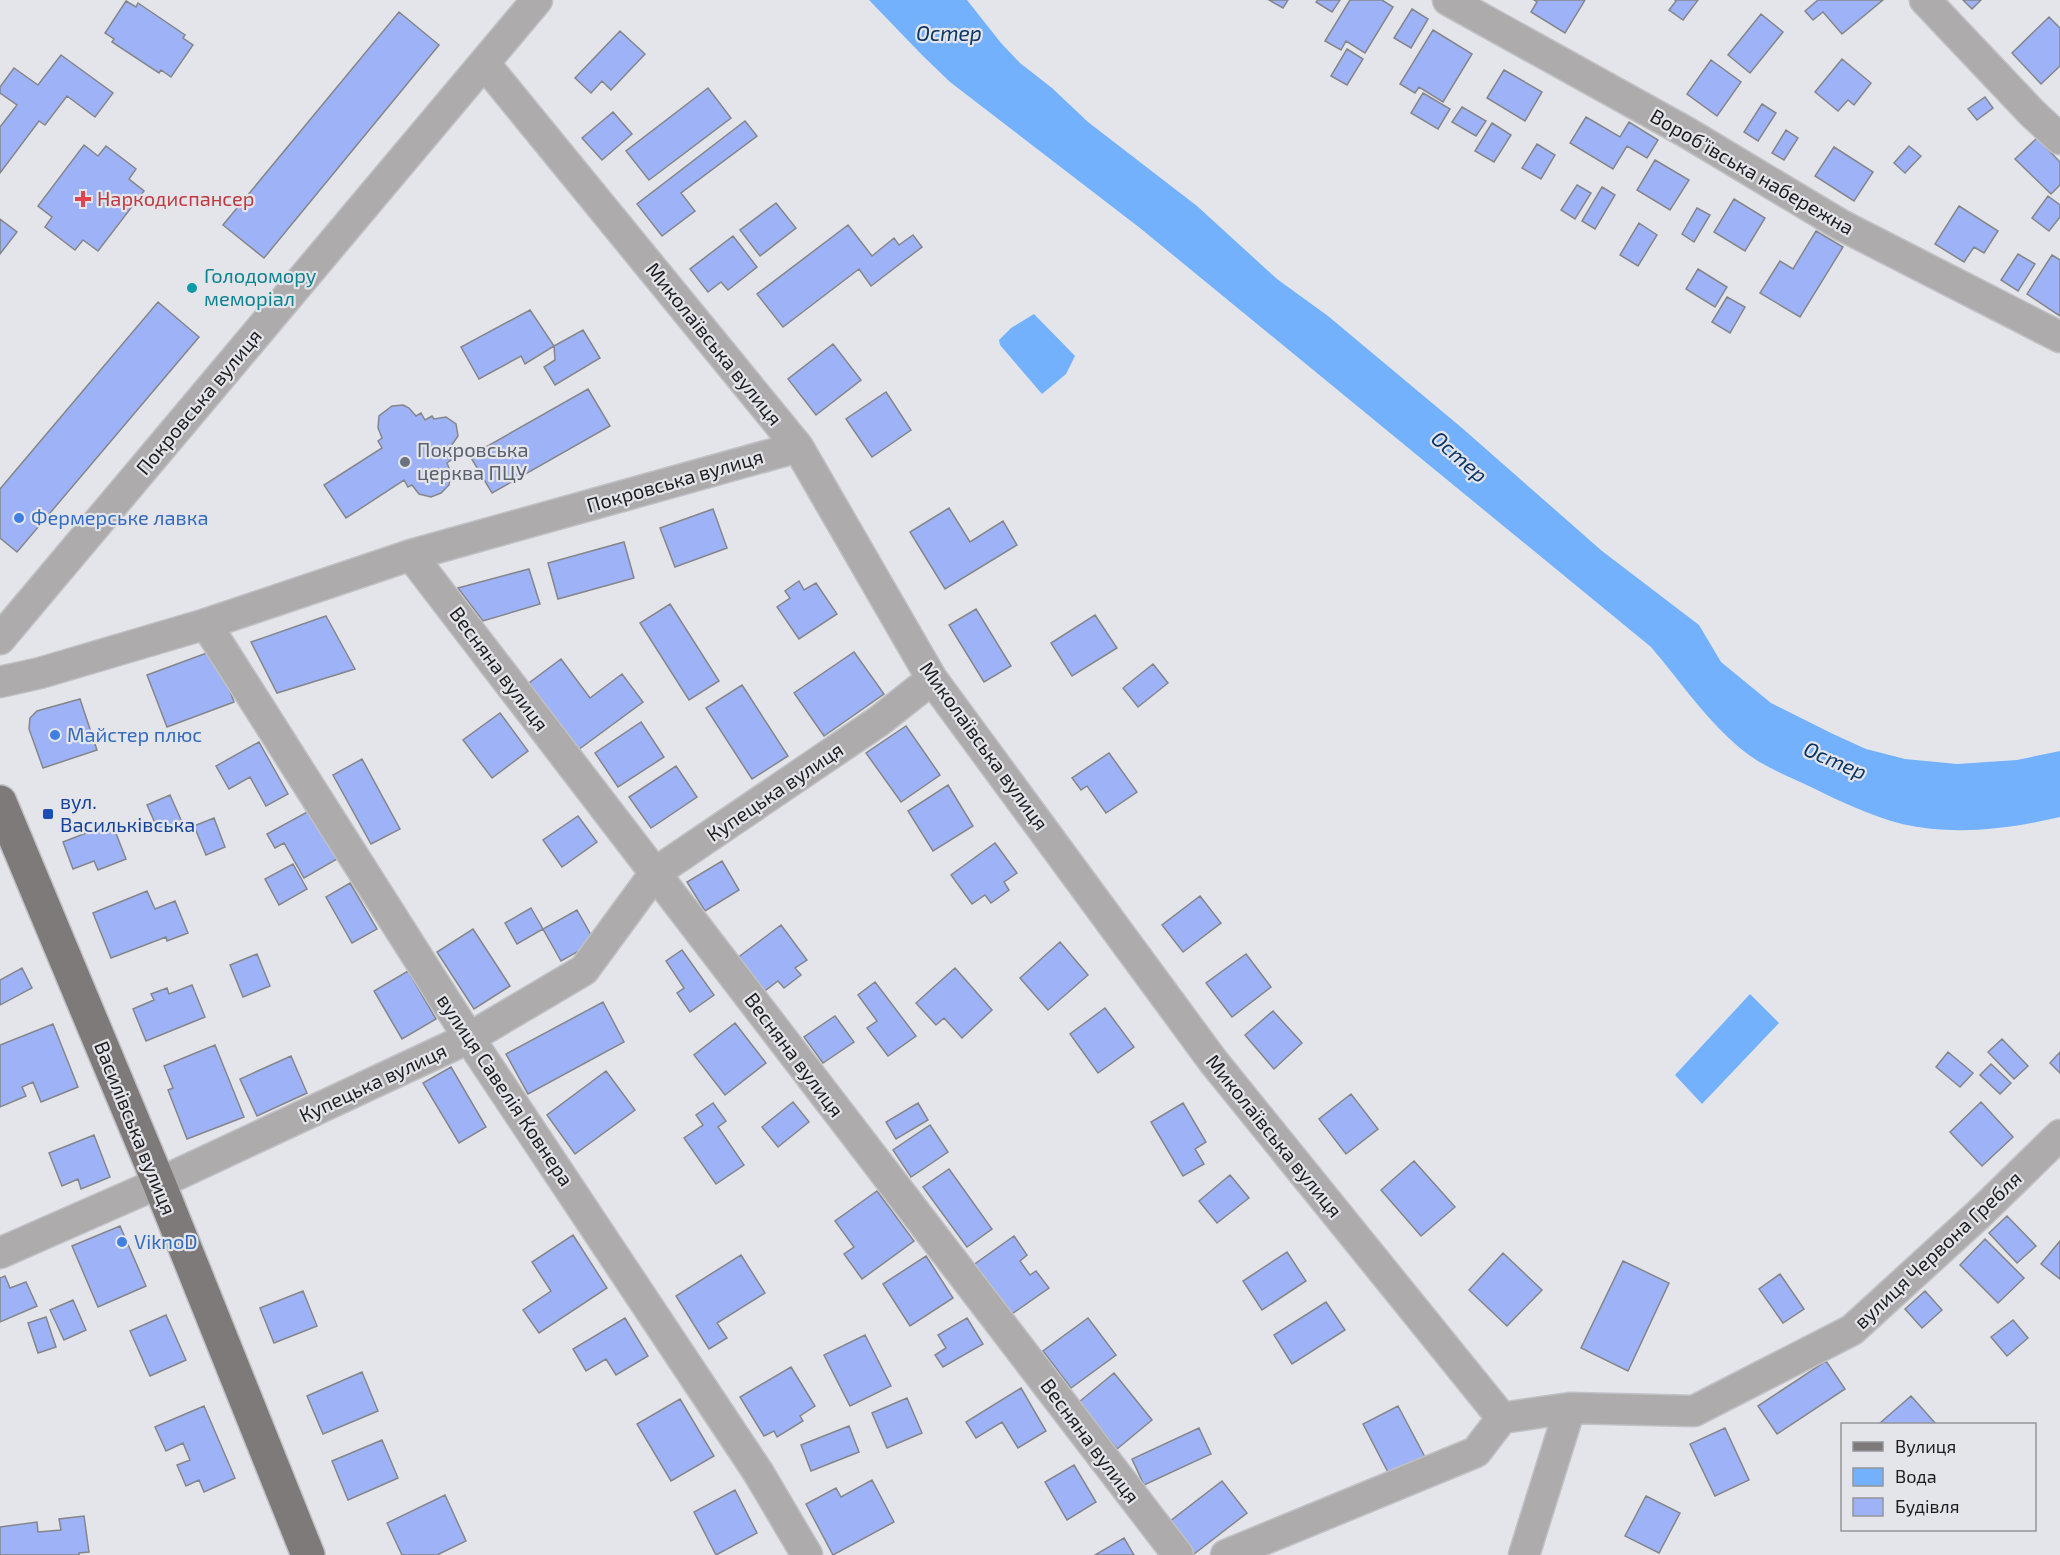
<svg xmlns="http://www.w3.org/2000/svg" width="2060" height="1555" font-family="'Exo 2',sans-serif">
  <style>
    .water { fill: #74b1fc }
    .building { fill: #9eb2f7; stroke: #85868a; stroke-width: 1.5 }
    .lines { fill: none; stroke-linecap: round; stroke-linejoin: round }
    .minor-casing { stroke: #c0c1c5; stroke-width: 33 }
    .major-casing { stroke: #c0c1c5; stroke-width: 36 }
    .minor { stroke: #adabab; stroke-width: 30 }
    .major { stroke: #7e7a79; stroke-width: 33 }
    .health-dot { fill: #e0444e; stroke: #e4e5ea; stroke-width: 2 }
    .culture-dot { fill: #0f9aa8; stroke: #e4e5ea; stroke-width: 2 }
    .worship-dot { fill: #6b7280; stroke: #e4e5ea; stroke-width: 2 }
    .shop-dot { fill: #3f7fe0; stroke: #e4e5ea; stroke-width: 2 }
    .transit-dot { fill: #1a4fb4; stroke: #e4e5ea; stroke-width: 2 }
    .labels { text-anchor: middle; stroke-width: 4.5; stroke-linejoin: round; paint-order: stroke }
    .street-label { font-size: 20px; fill: #1d1d1f; stroke: #e4e5ea }
    .health-label { font-size: 20px; fill: #be3a42; stroke: #e4e5ea; text-anchor: start }
    .culture-label { font-size: 20px; fill: #0d838f; stroke: #e4e5ea; text-anchor: start }
    .worship-label { font-size: 20px; fill: #5b616d; stroke: #e4e5ea; text-anchor: start }
    .shop-label { font-size: 20px; fill: #366cbe; stroke: #e4e5ea; text-anchor: start }
    .transit-label { font-size: 20px; fill: #164399; stroke: #e4e5ea; text-anchor: start }
    .water-label { font-size: 21px; font-style: italic; fill: #0c3665; stroke: #e4e5ea }
  </style>
  <rect width="100%" height="100%" fill="#e4e5ea"/>
  <path class="water" d="M 869,0 L 967,0 L 1001,43 L 1020,63 L 1052,88 L 1088,122 L 1197,206 L 1277,279 L 1328,316 L 1462,428 L 1602,551 L 1699,625 L 1721,662 L 1771,703 L 1833,734 L 1866,749 L 1905,759 L 1957,764 L 2017,760 L 2060,751 L 2060,817 C 2009,829 1954,836 1902,824 C 1874,817 1839,801 1813,788 C 1791,777 1765,768 1745,752 C 1708,723 1681,682 1651,647 L 1140,228 L 950,82 L 922,55 Z
    M 1034,314 L 1075,356 L 1066,374 L 1042,394 L 1000,345 L 999,340 L 1011,328 Z
    M 1750,994 L 1779,1023 L 1702,1104 L 1675,1075 Z"/>
  <path class="building" d="M 1269,0 L 1288,0 L 1283,8 Z
    M 1318,0 L 1340,0 L 1332,12 L 1316,2 Z
    M 1350,0 L 1382,0 L 1393,7 L 1365,53 L 1346,41 L 1341,50 L 1325,41 Z
    M 1534,0 L 1585,0 L 1565,33 L 1531,12 L 1537,2 Z
    M 1675,0 L 1698,0 L 1683,20 L 1669,10 L 1676,1 Z
    M 1818,0 L 1883,0 L 1842,34 L 1823,12 L 1813,20 L 1805,11 Z
    M 1963,0 L 1981,0 L 1972,9 Z
    M 126,1 L 136,7 L 138,3 L 185,35 L 183,38 L 193,45 L 171,77 L 161,70 L 159,73 L 112,42 L 114,39 L 105,33 Z
    M 1412,9 L 1428,19 L 1411,48 L 1394,38 Z
    M 399,12 L 439,45 L 264,258 L 223,225 Z
    M 1761,14 L 1783,32 L 1750,73 L 1728,55 Z
    M 2049,17 L 2060,28 L 2060,66 L 2041,84 L 2012,53 Z
    M 1433,30 L 1472,54 L 1443,102 L 1419,87 L 1415,93 L 1400,84 Z
    M 620,31 L 645,54 L 611,90 L 602,81 L 591,93 L 575,78 Z
    M 1347,49 L 1363,59 L 1347,85 L 1331,76 Z
    M 61,55 L 113,93 L 95,117 L 67,96 L 45,125 L 39,121 L 0,173 L 0,127 L 17,105 L 0,93 L 0,87 L 14,68 L 38,85 Z
    M 1842,59 L 1871,83 L 1854,105 L 1848,100 L 1838,111 L 1815,92 Z
    M 1711,60 L 1741,82 L 1717,116 L 1687,94 Z
    M 1504,70 L 1542,92 L 1525,121 L 1487,98 Z
    M 708,88 L 731,118 L 649,180 L 626,151 Z
    M 1423,93 L 1450,109 L 1438,129 L 1411,113 Z
    M 1985,97 L 1993,108 L 1977,120 L 1968,109 Z
    M 1762,104 L 1776,113 L 1758,141 L 1744,132 Z
    M 1462,107 L 1486,121 L 1476,136 L 1452,122 Z
    M 613,112 L 632,134 L 602,160 L 582,138 Z
    M 1586,117 L 1620,137 L 1629,122 L 1658,140 L 1647,158 L 1627,146 L 1613,169 L 1570,143 Z
    M 745,121 L 757,136 L 681,193 L 695,211 L 662,236 L 637,204 Z
    M 1492,123 L 1511,135 L 1494,162 L 1475,151 Z
    M 1786,130 L 1798,138 L 1784,160 L 1772,153 Z
    M 2037,138 L 2060,162 L 2060,185 L 2051,194 L 2015,159 Z
    M 1537,144 L 1555,155 L 1541,179 L 1522,168 Z
    M 84,145 L 98,156 L 106,146 L 136,169 L 129,179 L 144,191 L 98,251 L 83,240 L 75,250 L 45,227 L 52,217 L 38,206 Z
    M 1909,146 L 1921,156 L 1905,173 L 1894,163 Z
    M 1834,147 L 1873,172 L 1854,201 L 1815,176 Z
    M 1655,160 L 1689,180 L 1670,210 L 1637,190 Z
    M 1577,185 L 1591,193 L 1575,219 L 1561,210 Z
    M 1602,187 L 1615,195 L 1595,229 L 1582,221 Z
    M 2048,196 L 2060,205 L 2060,217 L 2049,231 L 2032,218 Z
    M 1734,199 L 1765,218 L 1745,251 L 1714,232 Z
    M 776,203 L 796,228 L 760,256 L 740,230 Z
    M 1959,206 L 1998,231 L 1984,253 L 1974,247 L 1964,262 L 1935,244 Z
    M 1697,208 L 1710,215 L 1694,242 L 1682,234 Z
    M 0,219 L 17,232 L 0,254 Z
    M 1639,223 L 1657,235 L 1638,266 L 1620,255 Z
    M 848,225 L 872,256 L 894,238 L 899,245 L 913,235 L 922,247 L 871,286 L 859,269 L 783,327 L 757,294 Z
    M 1816,231 L 1843,247 L 1800,317 L 1760,293 L 1780,261 L 1793,269 Z
    M 733,236 L 757,267 L 728,290 L 721,282 L 708,292 L 690,269 Z
    M 2018,254 L 2035,264 L 2018,291 L 2001,280 Z
    M 2052,255 L 2060,260 L 2060,316 L 2027,294 Z
    M 1698,269 L 1727,287 L 1715,307 L 1686,289 Z
    M 1727,297 L 1745,307 L 1730,333 L 1712,322 Z
    M 158,302 L 199,337 L 17,552 L 0,538 L 0,489 Z
    M 530,310 L 554,346 L 525,364 L 521,356 L 479,379 L 461,347 Z
    M 583,330 L 600,358 L 555,385 L 544,367 L 555,360 L 554,346 Z
    M 833,344 L 861,380 L 816,415 L 788,379 Z
    M 588,389 L 610,426 L 492,493 L 470,456 Z
    M 886,392 L 911,430 L 872,457 L 846,419 Z
    M 403,405 L 409,408 L 416,416 L 421,413 L 425,420 L 432,416 L 434,419 L 446,417 L 456,424 L 458,436 L 451,446 L 453,449 L 446,453 L 451,460 L 447,463 L 451,473 L 449,485 L 441,493 L 431,497 L 419,494 L 412,485 L 408,487 L 404,480 L 346,518 L 324,485 L 382,448 L 378,441 L 382,438 L 378,428 L 379,416 L 392,406 Z
    M 949,508 L 970,542 L 1003,521 L 1017,545 L 945,589 L 910,532 Z
    M 713,509 L 727,548 L 675,567 L 660,528 Z
    M 624,542 L 634,578 L 558,599 L 548,563 Z
    M 529,569 L 540,604 L 483,621 L 458,588 Z
    M 799,581 L 804,590 L 816,583 L 837,614 L 799,639 L 777,607 L 790,598 L 785,591 Z
    M 670,604 L 719,681 L 689,700 L 640,623 Z
    M 976,609 L 1011,666 L 984,682 L 949,625 Z
    M 1095,615 L 1117,648 L 1072,676 L 1051,643 Z
    M 326,616 L 355,669 L 277,693 L 251,642 Z
    M 215,650 L 234,702 L 167,727 L 147,675 Z
    M 854,652 L 884,694 L 824,736 L 794,693 Z
    M 561,659 L 590,698 L 622,674 L 643,702 L 578,750 L 529,683 Z
    M 1153,664 L 1168,683 L 1138,707 L 1123,688 Z
    M 742,685 L 788,756 L 752,779 L 706,708 Z
    M 80,699 L 97,750 L 43,768 L 29,729 L 30,718 L 37,711 Z
    M 500,713 L 528,751 L 492,778 L 463,740 Z
    M 641,722 L 664,757 L 618,787 L 595,753 Z
    M 906,726 L 940,775 L 901,802 L 866,753 Z
    M 259,742 L 288,794 L 266,806 L 250,777 L 229,789 L 216,766 Z
    M 1109,753 L 1137,792 L 1106,813 L 1087,786 L 1081,790 L 1072,778 Z
    M 362,759 L 400,829 L 371,844 L 333,775 Z
    M 676,766 L 697,797 L 651,828 L 629,797 Z
    M 948,785 L 973,826 L 933,851 L 908,811 Z
    M 170,795 L 182,822 L 159,832 L 147,805 Z
    M 309,811 L 337,859 L 304,878 L 284,843 L 275,848 L 267,834 Z
    M 578,816 L 597,842 L 562,867 L 543,840 Z
    M 214,818 L 225,847 L 206,855 L 194,826 Z
    M 112,823 L 126,859 L 98,870 L 94,861 L 73,869 L 63,842 Z
    M 995,843 L 1017,873 L 1004,882 L 1009,890 L 991,903 L 985,895 L 972,904 L 951,875 Z
    M 722,861 L 739,890 L 705,911 L 687,882 Z
    M 293,864 L 307,889 L 279,905 L 265,879 Z
    M 350,883 L 377,929 L 352,943 L 326,897 Z
    M 147,891 L 155,909 L 175,901 L 188,933 L 167,941 L 166,937 L 111,958 L 93,913 Z
    M 1200,896 L 1221,923 L 1183,952 L 1162,925 Z
    M 531,908 L 543,929 L 517,944 L 505,923 Z
    M 577,910 L 595,942 L 561,961 L 543,929 Z
    M 781,925 L 807,960 L 795,968 L 801,975 L 784,988 L 778,981 L 762,993 L 736,959 Z
    M 473,929 L 510,986 L 474,1009 L 437,952 Z
    M 1060,942 L 1088,975 L 1048,1010 L 1020,978 Z
    M 682,950 L 714,995 L 690,1012 L 677,993 L 684,988 L 666,961 Z
    M 257,954 L 270,986 L 243,997 L 230,965 Z
    M 1246,954 L 1271,987 L 1232,1017 L 1206,983 Z
    M 22,968 L 32,988 L 0,1005 L 0,980 Z
    M 955,968 L 992,1010 L 962,1038 L 944,1018 L 936,1025 L 916,1003 Z
    M 408,971 L 436,1019 L 402,1039 L 374,991 Z
    M 875,982 L 916,1036 L 888,1056 L 867,1028 L 877,1021 L 858,995 Z
    M 192,985 L 205,1017 L 146,1041 L 133,1009 L 154,1000 L 151,994 L 167,988 L 169,994 Z
    M 603,1002 L 624,1042 L 528,1094 L 506,1054 Z
    M 1105,1008 L 1134,1047 L 1098,1073 L 1070,1034 Z
    M 1273,1011 L 1302,1043 L 1274,1069 L 1245,1035 Z
    M 835,1016 L 854,1042 L 823,1063 L 804,1037 Z
    M 735,1023 L 766,1063 L 725,1095 L 694,1055 Z
    M 53,1024 L 78,1087 L 41,1102 L 33,1082 L 22,1087 L 26,1096 L 0,1107 L 0,1045 Z
    M 2002,1039 L 2028,1066 L 2014,1079 L 1988,1052 Z
    M 215,1045 L 244,1117 L 187,1139 L 168,1090 L 173,1088 L 164,1066 Z
    M 1948,1052 L 1973,1073 L 1960,1087 L 1936,1067 Z
    M 2060,1052 L 2060,1073 L 2050,1063 Z
    M 291,1056 L 307,1093 L 257,1116 L 240,1079 Z
    M 1991,1064 L 2011,1083 L 2000,1094 L 1980,1075 Z
    M 451,1067 L 486,1127 L 459,1143 L 423,1083 Z
    M 606,1071 L 635,1110 L 575,1154 L 547,1115 Z
    M 1351,1094 L 1378,1129 L 1346,1154 L 1319,1119 Z
    M 793,1102 L 809,1122 L 778,1147 L 762,1127 Z
    M 1981,1102 L 2013,1137 L 1982,1166 L 1950,1132 Z
    M 713,1103 L 726,1121 L 718,1127 L 744,1165 L 716,1184 L 684,1138 L 703,1125 L 696,1115 Z
    M 918,1103 L 928,1120 L 896,1139 L 886,1122 Z
    M 1183,1103 L 1206,1142 L 1195,1149 L 1204,1164 L 1183,1176 L 1151,1122 Z
    M 930,1125 L 948,1152 L 911,1177 L 893,1150 Z
    M 94,1135 L 110,1177 L 81,1189 L 78,1179 L 62,1186 L 49,1153 Z
    M 1414,1161 L 1455,1207 L 1421,1236 L 1381,1190 Z
    M 949,1169 L 992,1229 L 967,1247 L 923,1187 Z
    M 1230,1175 L 1249,1198 L 1217,1223 L 1199,1201 Z
    M 877,1191 L 914,1241 L 862,1279 L 844,1254 L 854,1247 L 835,1221 Z
    M 2007,1216 L 2036,1246 L 2017,1263 L 1989,1233 Z
    M 120,1226 L 146,1286 L 98,1307 L 72,1246 Z
    M 573,1235 L 607,1288 L 539,1333 L 523,1310 L 551,1291 L 532,1262 Z
    M 1014,1236 L 1027,1255 L 1020,1261 L 1030,1275 L 1036,1271 L 1049,1288 L 1009,1316 L 972,1266 Z
    M 1985,1239 L 2024,1278 L 1998,1303 L 1960,1265 Z
    M 2060,1241 L 2060,1279 L 2041,1264 Z
    M 1287,1252 L 1306,1281 L 1262,1310 L 1243,1281 Z
    M 1503,1253 L 1542,1290 L 1507,1326 L 1469,1290 Z
    M 741,1255 L 765,1293 L 717,1323 L 727,1338 L 709,1349 L 676,1296 Z
    M 926,1256 L 953,1298 L 910,1326 L 883,1284 Z
    M 1623,1261 L 1669,1283 L 1628,1371 L 1581,1348 Z
    M 1780,1274 L 1804,1309 L 1783,1323 L 1759,1289 Z
    M 5,1276 L 10,1288 L 26,1282 L 37,1306 L 0,1322 L 0,1278 Z
    M 303,1291 L 317,1326 L 274,1343 L 260,1308 Z
    M 1925,1291 L 1942,1310 L 1922,1328 L 1905,1309 Z
    M 73,1300 L 86,1330 L 64,1340 L 50,1310 Z
    M 1326,1302 L 1345,1330 L 1292,1364 L 1274,1335 Z
    M 166,1315 L 186,1360 L 150,1376 L 130,1331 Z
    M 46,1317 L 56,1347 L 38,1353 L 28,1323 Z
    M 625,1318 L 648,1356 L 616,1375 L 606,1359 L 586,1371 L 573,1349 Z
    M 967,1318 L 983,1344 L 943,1367 L 935,1355 L 946,1348 L 938,1335 Z
    M 1088,1318 L 1116,1355 L 1071,1388 L 1043,1351 Z
    M 2013,1320 L 2028,1338 L 2007,1356 L 1991,1337 Z
    M 865,1335 L 891,1386 L 850,1406 L 824,1355 Z
    M 1826,1361 L 1845,1389 L 1777,1434 L 1758,1406 Z
    M 791,1367 L 815,1406 L 800,1416 L 803,1421 L 777,1437 L 774,1431 L 764,1436 L 740,1397 Z
    M 362,1372 L 378,1411 L 323,1434 L 307,1396 Z
    M 1114,1373 L 1152,1420 L 1117,1449 L 1079,1402 Z
    M 1021,1388 L 1046,1431 L 1018,1448 L 1002,1422 L 976,1438 L 966,1422 Z
    M 1911,1396 L 1936,1424 L 1881,1424 L 1880,1423 Z
    M 907,1398 L 922,1433 L 887,1448 L 872,1413 Z
    M 680,1399 L 714,1456 L 671,1481 L 637,1424 Z
    M 204,1406 L 235,1478 L 204,1492 L 199,1480 L 186,1486 L 177,1465 L 190,1460 L 183,1443 L 166,1451 L 155,1427 Z
    M 1398,1406 L 1426,1459 L 1391,1478 L 1363,1424 Z
    M 849,1426 L 859,1452 L 811,1471 L 801,1445 Z
    M 1199,1428 L 1211,1454 L 1144,1485 L 1132,1459 Z
    M 1725,1428 L 1749,1480 L 1715,1496 L 1690,1444 Z
    M 382,1440 L 398,1478 L 348,1500 L 332,1461 Z
    M 1074,1465 L 1096,1502 L 1067,1520 L 1045,1482 Z
    M 872,1480 L 894,1522 L 833,1555 L 806,1504 L 836,1488 L 841,1497 Z
    M 1222,1481 L 1247,1513 L 1194,1554 L 1169,1522 Z
    M 735,1490 L 757,1533 L 716,1555 L 694,1512 Z
    M 445,1495 L 466,1541 L 437,1555 L 402,1555 L 387,1523 Z
    M 1646,1496 L 1680,1513 L 1659,1553 L 1625,1536 Z
    M 84,1516 L 89,1552 L 79,1553 L 79,1555 L 0,1555 L 0,1527 L 37,1522 L 38,1532 L 61,1530 L 59,1519 Z
    M 1124,1538 L 1134,1555 L 1095,1555 Z"/>
  <g class="lines">
    <defs>
      <path id="minor" d="M 1448,0 L 1686,132 L 1841,225 L 2060,337
        M 1925,0 L 2032,113 L 2060,139
        M 484,63 L 798,447 L 932,679 L 1213,1061 L 1502,1418
        M 411,555 L 1178,1555
        M 206,624 L 469,1038 L 758,1472 L 807,1555
        M 0,639 L 537,0
        M 0,682 L 40,673 L 206,624 L 411,555 L 798,447
        M 0,1253 L 159,1183 L 469,1038 L 584,970 L 655,873 L 879,721 L 932,679
        M 1226,1555 L 1476,1452 L 1502,1418 L 1570,1408 L 1694,1411 L 1852,1330 L 1979,1214 L 2060,1135
        M 1524,1555 L 1570,1408"/>
      <path id="major" d="M 0,802 L 159,1183 L 308,1555"/>
    </defs>
    <use href="#minor" class="minor-casing"/>
    <use href="#major" class="major-casing"/>
    <use href="#minor" class="minor"/>
    <use href="#major" class="major"/>
  </g>
  <path class="health-dot" d="M80 190h6v6h6v6h-6v6h-6v-6h-6v-6h6z"/>
  <circle class="culture-dot" cx="192" cy="288" r="6"/>
  <circle class="worship-dot" cx="405" cy="462" r="6"/>
  <g class="shop-dot">
    <circle cx="19" cy="518" r="6"/>
    <circle cx="55" cy="735" r="6"/>
    <circle cx="122" cy="1242" r="6"/>
  </g>
  <rect class="transit-dot" x="42" y="808" width="12" height="12" rx="3"/>
  <g class="labels">
    <g class="street-label">
      <text transform="translate(1752 172) rotate(30)" y="7">Воробʼївська набережна</text>
      <text transform="translate(714 344) rotate(51)" y="7">Миколаївська вулиця</text>
      <text transform="translate(199 402) rotate(-50)" y="7">Покровська вулиця</text>
      <text transform="translate(675 481) rotate(-16)" y="7">Покровська вулиця</text>
      <text transform="translate(499 669) rotate(53)" y="7">Весняна вулиця</text>
      <text transform="translate(984 746) rotate(54)" y="7">Миколаївська вулиця</text>
      <text transform="translate(775 792) rotate(-34)" y="7">Купецька вулиця</text>
      <text transform="translate(794 1055) rotate(53)" y="7">Весняна вулиця</text>
      <text transform="translate(373 1083) rotate(-25)" y="7">Купецька вулиця</text>
      <text transform="translate(505 1090) rotate(56)" y="7">вулиця Савелія Ковнера</text>
      <text transform="translate(135 1128) rotate(68)" y="7">Василівська вулиця</text>
      <text transform="translate(1274 1136) rotate(51)" y="7">Миколаївська вулиця</text>
      <text transform="translate(1938 1250) rotate(-43)" y="7">вулиця Червона Гребля</text>
      <text transform="translate(1090 1441) rotate(53)" y="7">Весняна вулиця</text>
    </g>
    <g class="health-label">
      <text x="97" y="206">Наркодиспансер</text>
    </g>
    <g class="culture-label">
      <text x="204" y="283">Голодомору<tspan x="204" dy="23">меморіал</tspan></text>
    </g>
    <g class="worship-label">
      <text x="417" y="457">Покровська<tspan x="417" dy="23">церква ПЦУ</tspan></text>
    </g>
    <g class="shop-label">
      <text x="31" y="525">Фермерське лавка</text>
      <text x="67" y="742">Майстер плюс</text>
      <text x="134" y="1249">ViknoD</text>
    </g>
    <g class="transit-label">
      <text x="60" y="809">вул.<tspan x="60" dy="23">Васильківська</tspan></text>
    </g>
    <g class="water-label">
      <text x="949" y="41">Остер</text>
      <text transform="translate(1459 457) rotate(41)" y="7">Остер</text>
      <text transform="translate(1835 761) rotate(23)" y="7">Остер</text>
    </g>
  </g>
  <rect x="1841" y="1423" width="195" height="108" fill="#e4e5ea" stroke="#949599" stroke-width="1.5"/>
  <rect x="1853" y="1442" width="30" height="9" fill="#7e7a79" stroke="#949599" stroke-width="1.5"/>
  <text x="1895" y="1453" font-size="18" fill="#1d1d1f">Вулиця</text>
  <rect x="1853" y="1468" width="30" height="18" fill="#74b1fc" stroke="#949599" stroke-width="1.5"/>
  <text x="1895" y="1483" font-size="18" fill="#1d1d1f">Вода</text>
  <rect x="1853" y="1498" width="30" height="18" fill="#9eb2f7" stroke="#949599" stroke-width="1.5"/>
  <text x="1895" y="1513" font-size="18" fill="#1d1d1f">Будівля</text>
</svg>
